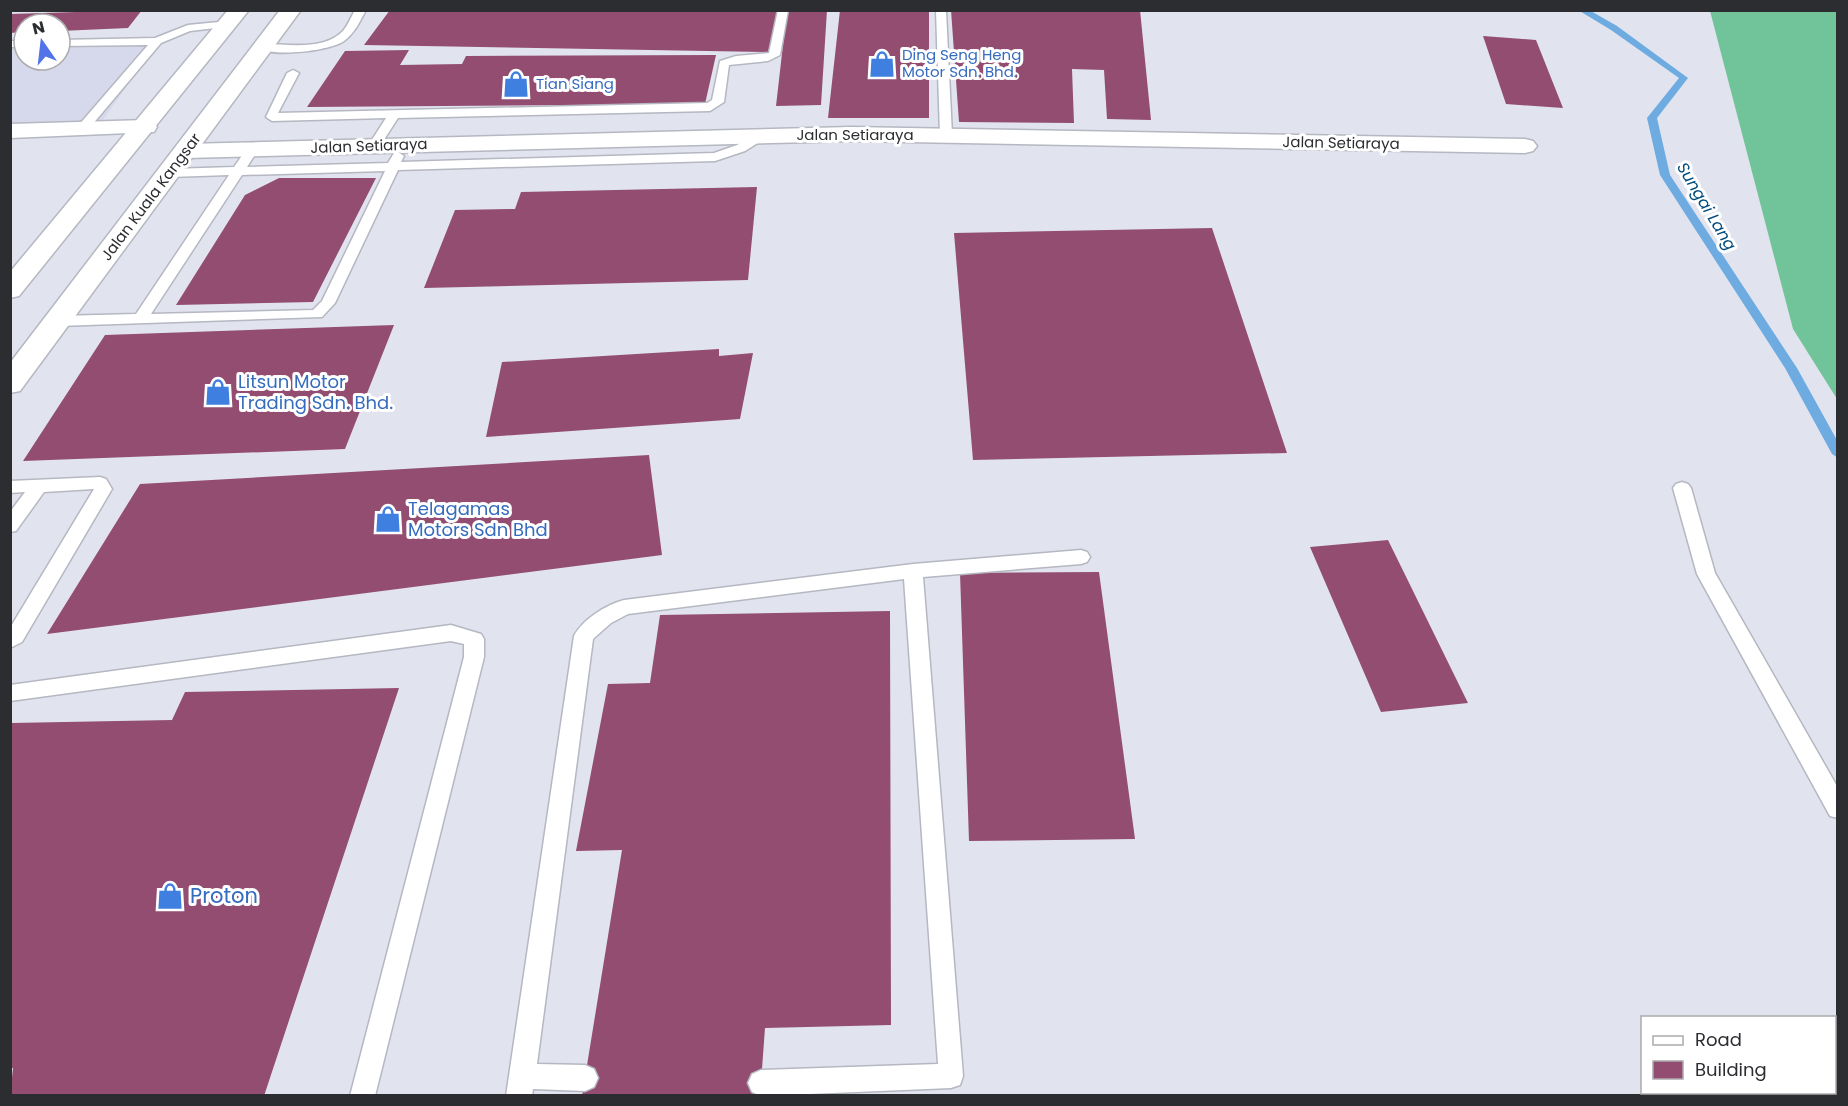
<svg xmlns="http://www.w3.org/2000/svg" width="1848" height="1106" font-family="Poppins,sans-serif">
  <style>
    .built { fill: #d6d9eb }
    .forest { fill: #71c49a }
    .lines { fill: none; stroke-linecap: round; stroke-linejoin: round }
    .stream { fill: #6dabe1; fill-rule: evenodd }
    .building { fill: #924d71 }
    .lane-casing { stroke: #b5b7c1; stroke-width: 3 }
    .street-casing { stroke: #b5b7c1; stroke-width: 3 }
    .highway-casing { stroke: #b5b7c1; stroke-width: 3 }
    .lane { fill: #fff; fill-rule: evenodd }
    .street { fill: #fff; fill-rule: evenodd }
    .highway { fill: #fff; fill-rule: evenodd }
    .labels { text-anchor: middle; stroke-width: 6; stroke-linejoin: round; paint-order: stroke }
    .far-shop-label { font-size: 15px; fill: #366cbe; stroke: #fff; text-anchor: start }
    .far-street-label { font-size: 15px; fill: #2c2d31; stroke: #fff }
    .far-water-label { font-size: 16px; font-style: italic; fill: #004b7d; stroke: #fff }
    .shop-label { font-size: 18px; fill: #366cbe; stroke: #fff; text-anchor: start }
    .near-shop-label { font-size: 21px; fill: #366cbe; stroke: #fff; text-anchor: start }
  </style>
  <rect width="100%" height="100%" fill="#e1e4ee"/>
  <path class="built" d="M 160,39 L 98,127 L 11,131 L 10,41 L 24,41 L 24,60 L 60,60 L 60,40 Z"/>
  <path class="forest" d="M 1710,11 L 1837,11 L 1837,399 L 1793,329 Z"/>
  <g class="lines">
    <path class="stream" d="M 1578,10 L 1589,10 L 1617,26 L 1688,78 L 1657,118 L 1670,175 L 1797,368 L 1838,442 L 1838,458 L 1832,454 L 1785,368 L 1660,175 L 1647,118 L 1679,78 L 1611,30 Z"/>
  </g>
  <path class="building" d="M 142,10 L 128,28 L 60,31 L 60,24 L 24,24 L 24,32 L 10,33 L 10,14 Z
    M 390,10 L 781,10 L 770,52 L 364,45 Z
    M 787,10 L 827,10 L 821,105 L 776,106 Z
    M 840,10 L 929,10 L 929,118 L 828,118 Z
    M 951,10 L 1140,10 L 1151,120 L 1107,119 L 1104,70 L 1072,69 L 1074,123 L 959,122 Z
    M 1483,36 L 1536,40 L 1563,108 L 1506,104 Z
    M 409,50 L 400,65 L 462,64 L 466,56 L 716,55 L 705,104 L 307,107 L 345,51 Z
    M 279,178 L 376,178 L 313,302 L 176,305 L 245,195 Z
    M 757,187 L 748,280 L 424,288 L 455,210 L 515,209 L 521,192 Z
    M 1212,228 L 1287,453 L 973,460 L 954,233 Z
    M 394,325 L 345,449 L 23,461 L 105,335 Z
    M 719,349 L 719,356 L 753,353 L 740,419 L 486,437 L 502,362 Z
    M 649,455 L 662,555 L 47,634 L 140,484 Z
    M 1388,540 L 1468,703 L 1381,712 L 1310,547 Z
    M 1099,572 L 1135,839 L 969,841 L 960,573 Z
    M 890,611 L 891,1025 L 765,1028 L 760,1096 L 582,1096 L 622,850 L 576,851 L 608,684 L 650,683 L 660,615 Z
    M 399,688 L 264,1096 L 10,1096 L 13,1068 L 10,1068 L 11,723 L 172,720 L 185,692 Z"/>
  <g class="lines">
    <defs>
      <path id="lane" d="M 355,10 L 366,10 C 360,21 355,33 344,41 C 330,51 271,58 258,47 L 264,44 C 289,44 323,51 343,31 C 348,25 351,17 355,10 Z
        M 778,10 L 788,10 L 780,55 L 768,61 L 729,65 L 724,102 L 710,111 L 398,118 L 378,149 L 374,150 L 368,146 L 386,118 L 272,121 L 266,117 L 287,73 L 293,70 L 299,73 L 278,113 L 707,103 L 712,100 L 720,61 L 736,56 L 769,53 Z
        M 936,10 L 946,10 L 952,135 L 946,139 L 940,135 Z
        M 229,21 L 234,24 L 233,26 L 190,31 L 161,43 L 86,132 L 78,132 L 76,129 L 78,126 L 148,45 L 60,46 L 60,40 L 155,38 L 188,25 Z
        M 10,41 L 24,41 L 24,47 L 10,47 Z
        M 760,132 L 764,133 L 766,136 L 764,139 L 745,151 L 715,161 L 398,170 L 335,303 L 322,317 L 58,326 L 51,321 L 58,316 L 136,314 L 229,175 L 170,177 L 164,173 L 170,169 L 234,167 L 248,147 L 256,147 L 258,150 L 247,167 L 388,163 L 394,153 L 398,152 L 404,156 L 401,162 L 714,153 L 737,145 ZM 385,171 L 322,301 L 313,310 L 151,314 L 242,175 Z
        M 100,477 L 106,479 L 112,489 L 22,642 L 10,648 L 10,628 L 94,489 L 44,492 L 16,531 L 10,532 L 10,512 L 25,492 L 10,493 L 10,481 Z
        M 1682,482 L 1688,484 L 1691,488 L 1715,573 L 1838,788 L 1838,818 L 1830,816 L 1697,574 L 1673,488 L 1676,484 Z
        M 1081,550 L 1087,552 L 1090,557 L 1087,562 L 1081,564 L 923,577 L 963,1076 L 960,1085 L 951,1088 L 761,1096 L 752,1092 L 748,1083 L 752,1074 L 761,1070 L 938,1064 L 904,579 L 628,614 L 611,623 L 593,639 L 537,1064 L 585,1065 L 594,1069 L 598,1078 L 594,1087 L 585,1091 L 533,1089 L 532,1096 L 506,1096 L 574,636 C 583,619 606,605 624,600 L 913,564 Z
        M 451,625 L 481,634 L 484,639 L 484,657 L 375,1096 L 350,1096 L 464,657 L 464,644 L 451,641 L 10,701 L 10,685 Z"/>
      <path id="street" d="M 146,120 L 154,122 L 157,127 L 154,132 L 10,138 L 10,124 Z
        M 851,127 L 1525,139 L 1533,141 L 1537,146 L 1533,151 L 1525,153 L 851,141 L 186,158 L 178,156 L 174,151 L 178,146 L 186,144 Z"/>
      <path id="highway" d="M 228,10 L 249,10 L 19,296 L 10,298 L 10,272 Z
        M 280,10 L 301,10 L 20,391 L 10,393 L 10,363 Z"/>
    </defs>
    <use href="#lane" class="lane-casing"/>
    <use href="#street" class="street-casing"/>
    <use href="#highway" class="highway-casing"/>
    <use href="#lane" class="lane"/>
    <use href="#street" class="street"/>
    <use href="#highway" class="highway"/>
  </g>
  <defs>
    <symbol id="shop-bare" viewBox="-9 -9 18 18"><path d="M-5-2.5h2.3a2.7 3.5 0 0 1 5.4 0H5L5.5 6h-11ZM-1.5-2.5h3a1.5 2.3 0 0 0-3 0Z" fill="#3f7fe0" stroke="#fff" stroke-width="2.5" paint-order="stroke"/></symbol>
  </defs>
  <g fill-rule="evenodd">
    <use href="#shop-bare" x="863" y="45" width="38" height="38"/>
    <use href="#shop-bare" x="497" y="65" width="38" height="38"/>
    <use href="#shop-bare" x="199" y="373" width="38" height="38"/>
    <use href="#shop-bare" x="369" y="500" width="38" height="38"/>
    <use href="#shop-bare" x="151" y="877" width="38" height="38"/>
  </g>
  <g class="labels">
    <g class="far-shop-label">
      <text x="902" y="60">Ding Seng Heng<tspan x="902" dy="17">Motor Sdn. Bhd.</tspan></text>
      <text x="536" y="89">Tian Siang</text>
    </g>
    <g class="far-street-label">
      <text x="855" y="140">Jalan Setiaraya</text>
      <text transform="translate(1341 143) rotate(1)" y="5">Jalan Setiaraya</text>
      <text transform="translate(369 146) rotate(-2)" y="5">Jalan Setiaraya</text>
      <text transform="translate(151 197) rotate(-53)" y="5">Jalan Kuala Kangsar</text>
    </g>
    <g class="far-water-label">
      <text transform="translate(1707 206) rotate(59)" y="6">Sungai Lang</text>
    </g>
    <g class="shop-label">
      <text x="238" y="388">Litsun Motor<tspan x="238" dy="21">Trading Sdn. Bhd.</tspan></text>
      <text x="408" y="515">Telagamas<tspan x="408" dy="21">Motors Sdn Bhd</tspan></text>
    </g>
    <g class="near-shop-label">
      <text x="190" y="903">Proton</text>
    </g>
  </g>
  <rect width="1848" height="1106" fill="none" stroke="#2c2d31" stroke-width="24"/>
  <rect x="1641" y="1016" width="195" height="78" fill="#ffffff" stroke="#ababad" stroke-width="1.5"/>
  <rect x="1653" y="1036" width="30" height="9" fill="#ffffff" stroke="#ababad" stroke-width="1.5"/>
  <text x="1695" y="1046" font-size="18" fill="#2c2d31">Road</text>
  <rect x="1653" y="1061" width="30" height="18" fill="#924d71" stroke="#ababad" stroke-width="1.5"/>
  <text x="1695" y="1076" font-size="18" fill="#2c2d31">Building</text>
  <g transform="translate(42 42) rotate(346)"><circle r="28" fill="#ffffff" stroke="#ababad" stroke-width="1.5"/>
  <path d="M0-4.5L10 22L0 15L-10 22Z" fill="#5274e8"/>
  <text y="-9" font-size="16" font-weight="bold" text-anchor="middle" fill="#2c2d31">N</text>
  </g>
</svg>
